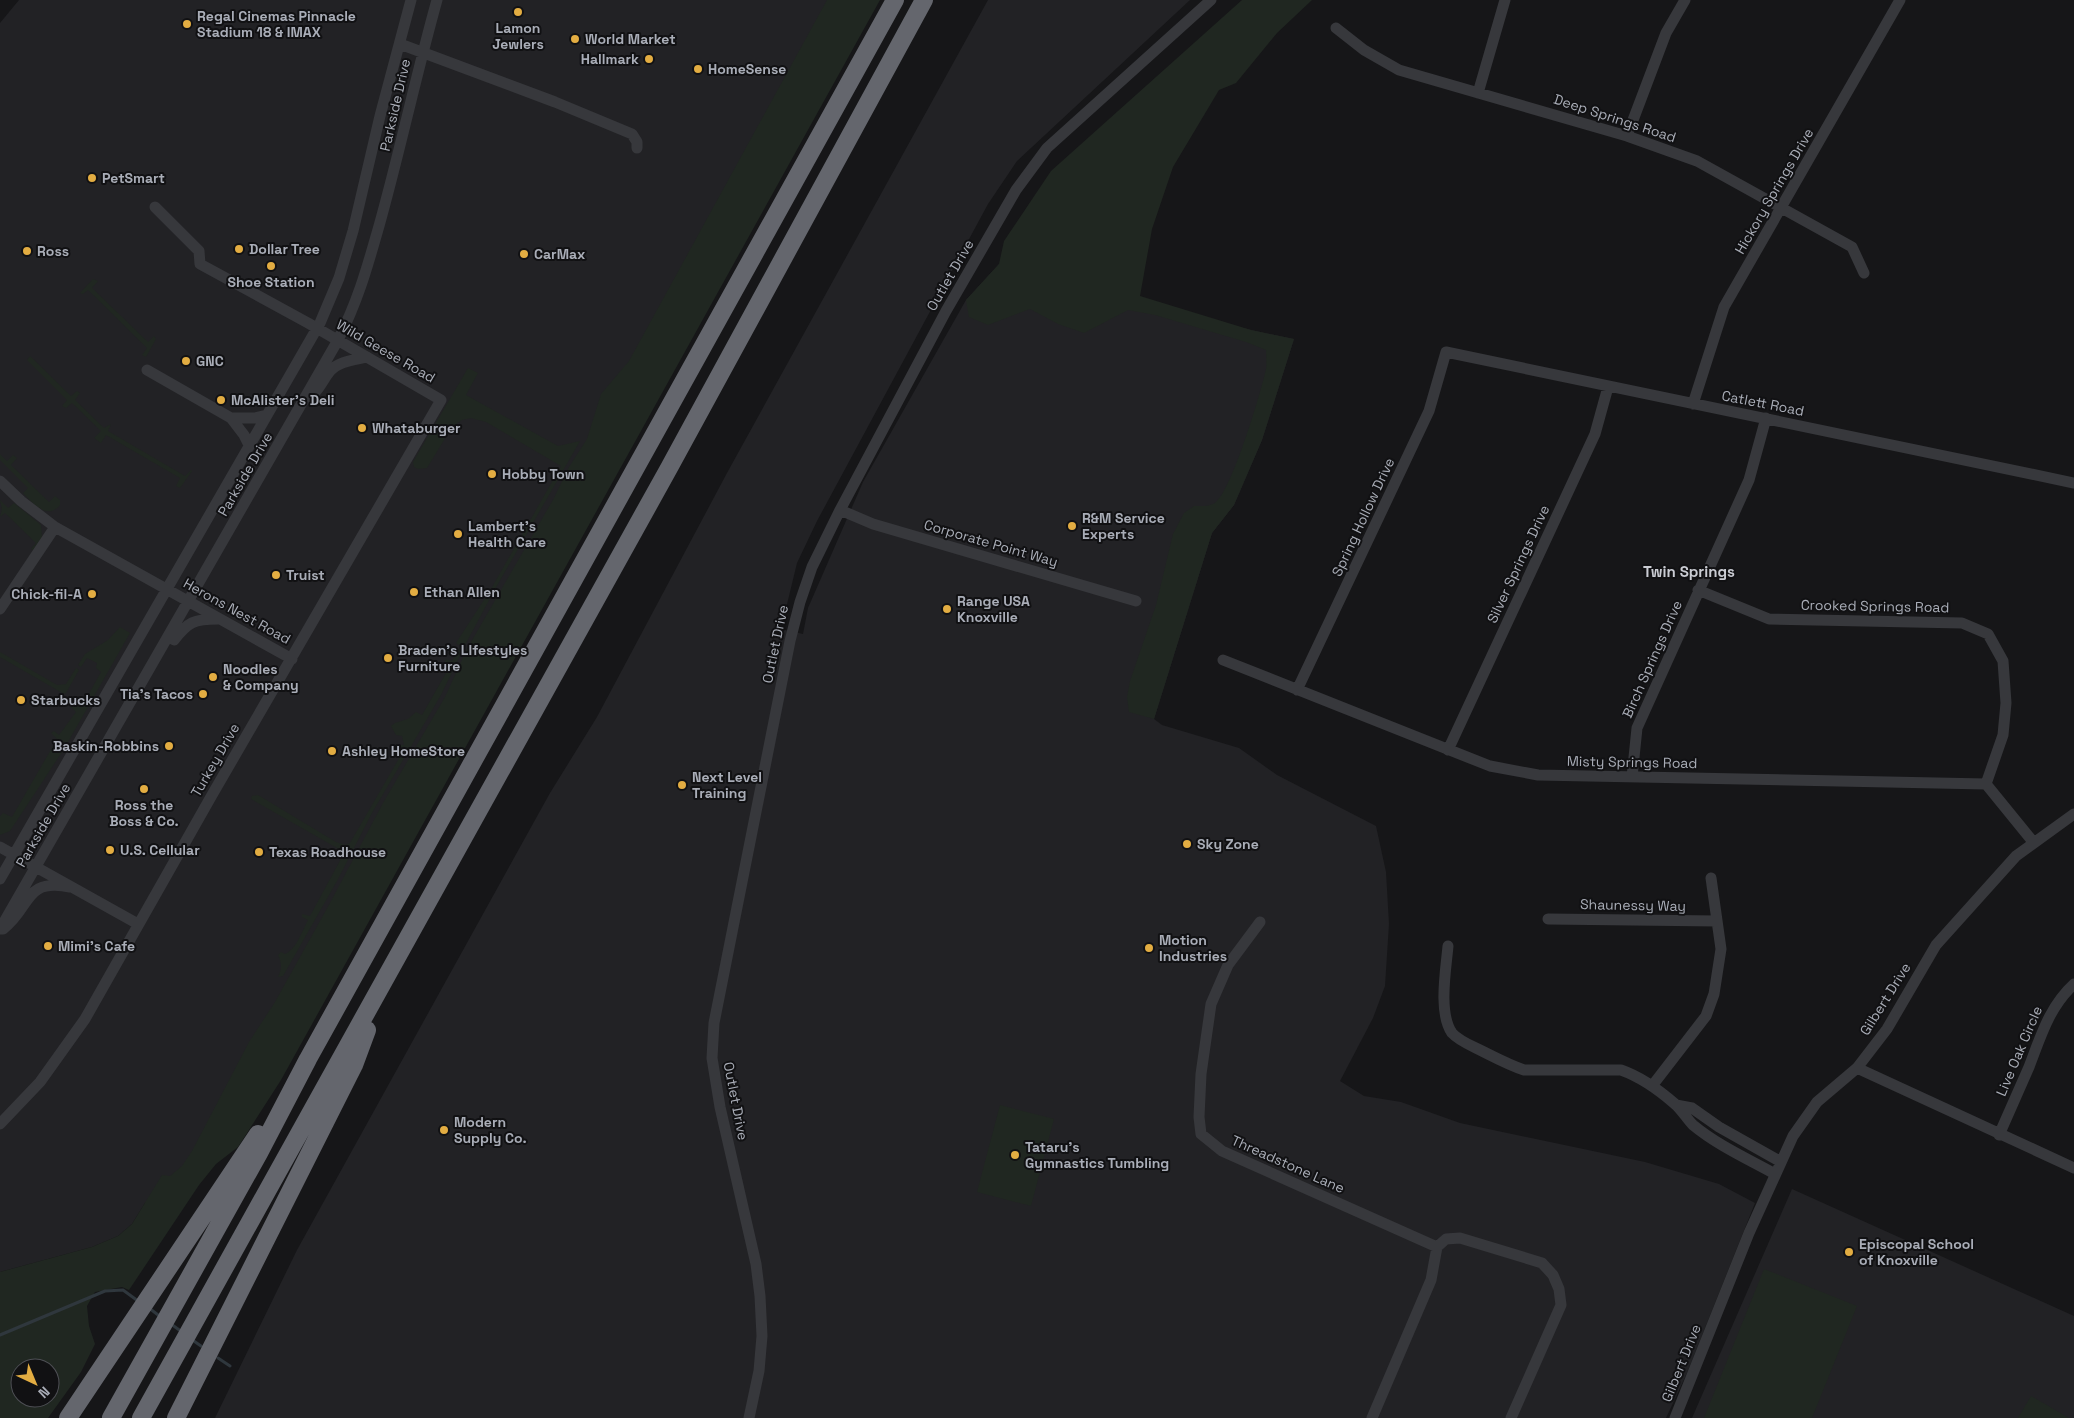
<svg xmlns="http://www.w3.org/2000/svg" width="2074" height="1418" font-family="'Space Grotesk',sans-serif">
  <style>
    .built { fill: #222225 }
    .green { fill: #202721; fill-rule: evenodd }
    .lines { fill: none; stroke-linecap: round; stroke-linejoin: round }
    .stream { stroke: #2f373d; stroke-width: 3 }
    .minor { stroke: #37383c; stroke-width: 11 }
    .highway { stroke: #64666d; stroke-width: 18 }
    .poi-dot { fill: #e3ad42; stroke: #111113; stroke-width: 2 }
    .labels { text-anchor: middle; stroke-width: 4; stroke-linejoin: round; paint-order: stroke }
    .poi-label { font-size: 14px; font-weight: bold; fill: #a9adb7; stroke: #111113; text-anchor: start }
    .street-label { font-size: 14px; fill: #a9adb7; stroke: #111113 }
    .neighbourhood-label { font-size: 15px; font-weight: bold; fill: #caccd3; stroke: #111113 }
  </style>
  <rect width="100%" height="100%" fill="#161618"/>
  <path class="built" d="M 19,0 L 835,0 L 182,1177 L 145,1203 L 132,1224 L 118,1236 L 92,1247 L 0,1272 L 0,23 Z
    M 988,0 L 1190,0 L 1017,161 L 988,204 L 817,521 L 797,563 L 781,629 L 803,634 L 808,608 L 863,482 L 966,300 L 999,264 L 1251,330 L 1294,339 L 1262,440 L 1234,505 L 1212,533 L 1154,719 L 1162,725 L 1239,748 L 1277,775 L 1376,826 L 1386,872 L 1389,924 L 1385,986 L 1373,1018 L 1340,1081 L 1364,1096 L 1401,1102 L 1460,1123 L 1645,1162 L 1719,1184 L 1755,1203 L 1687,1373 L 1666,1418 L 215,1418 L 297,1250 L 550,793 L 597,717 L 727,473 Z
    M 1792,1189 L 2074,1316 L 2074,1418 L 1692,1418 Z"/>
  <path class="green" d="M 827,0 L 880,0 L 281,1080 L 238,1147 L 216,1164 L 199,1185 L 129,1290 L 122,1287 L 95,1292 L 87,1306 L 89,1326 L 95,1344 L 81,1372 L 48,1418 L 0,1418 L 0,1272 L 92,1247 L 118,1236 L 132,1224 L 162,1175 L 170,1176 L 182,1166 L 192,1151 L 249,1042 L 275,1002 L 330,903 L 383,803 L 445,697 L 467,649 L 554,498 L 569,467 L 587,439 L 601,394 L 629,361 ZM 20,1368 L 50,1368 L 50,1398 L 20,1398 Z
    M 1242,0 L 1312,0 L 1277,33 L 1236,83 L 1219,90 L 1173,167 L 1152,229 L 1140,296 L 1251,330 L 1294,339 L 1262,440 L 1234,505 L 1212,533 L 1154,719 L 1129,712 L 1127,697 L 1130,681 L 1156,605 L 1173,534 L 1184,513 L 1194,506 C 1201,506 1210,507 1216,502 C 1232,489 1261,392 1266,369 C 1267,363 1266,356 1266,350 L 1246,342 L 1155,315 L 1128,310 L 1084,333 L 1058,324 L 1030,309 L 988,325 L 969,317 L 966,300 L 999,264 L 1004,241 L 1051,171 Z
    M 93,279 L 98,281 L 92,288 L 148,342 L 154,336 L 156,339 L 146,357 L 142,355 L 147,348 L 88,290 L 83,294 L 80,293 Z
    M 30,356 L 71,396 L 77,391 L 80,393 L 75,400 L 104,428 L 111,424 L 108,431 L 185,476 L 191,470 L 192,471 L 180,488 L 176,486 L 180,478 L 106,435 L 101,443 L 94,438 L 101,431 L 72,403 L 66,408 L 62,406 L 67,400 L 27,360 Z
    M 468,368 L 478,373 L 466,395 L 558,446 L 580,441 L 494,591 L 465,645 L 441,695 L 372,813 L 337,881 L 283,976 L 278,977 C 282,969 282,963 278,955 L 281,952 L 285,954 C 296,950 302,931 308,920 L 302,917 L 302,914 L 310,916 L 343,855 L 338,852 L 337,848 L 251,799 L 252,796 L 258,795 L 336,842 L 345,845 L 350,843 L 405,748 L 404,746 L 400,753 L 397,751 L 396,745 L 404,745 L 402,736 L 396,735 L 391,726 L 395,723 L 408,719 L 416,712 L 422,715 L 446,673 L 441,669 L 446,659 L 452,661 L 461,646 L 456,643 L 491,589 L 561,466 L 486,422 L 471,418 L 462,420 L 452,427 L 427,468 L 418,469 L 414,467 L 413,462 Z
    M 0,454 L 7,461 L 13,455 L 17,458 L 11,465 L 49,502 L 55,496 L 60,500 L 60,505 C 47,521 33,503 23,493 L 28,488 L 0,460 Z
    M 0,500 L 8,508 L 14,503 L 41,525 L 42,537 L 33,550 L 31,549 L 36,543 L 5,513 L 0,517 L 2,509 Z
    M 120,627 L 130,633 L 64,749 L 10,831 L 0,835 L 0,816 L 3,813 L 12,817 L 57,739 L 51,733 L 54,731 L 59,735 L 76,712 L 71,707 L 76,699 L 80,696 L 86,699 L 101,672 L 96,668 L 97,663 L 87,658 L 81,667 L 78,665 L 85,654 L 108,640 Z
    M 0,652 L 57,685 L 66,684 L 76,668 L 79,670 L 66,693 L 64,694 L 0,657 Z
    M 1000,1105 L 1054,1119 L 1031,1206 L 977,1192 Z
    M 1764,1269 L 1857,1306 L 1812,1418 L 1704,1418 Z
    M 2031,1396 L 2069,1418 L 2018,1418 Z"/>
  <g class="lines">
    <path class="stream" d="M 149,1308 L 162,1318
      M 171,1324 L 182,1332
      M 0,1335 L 105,1291 L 123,1290 L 138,1301
      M 191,1339 L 201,1346
      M 218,1358 L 230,1366"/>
    <path class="minor" d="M 1336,28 L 1364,50 L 1399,70 L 1627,136 L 1697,161 L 1852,247 L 1864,273
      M 400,44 L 555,102 L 632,134 L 637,142 L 637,148
      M 1478,93 L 1505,0
      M 1627,136 L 1666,33 L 1685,0
      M 147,370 L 231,418 L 244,435 L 249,445
      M 308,399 C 321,389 321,382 330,371 C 339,361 354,360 367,357
      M 1693,404 L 1724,307 L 1900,0
      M 231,418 L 255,418 L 267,415
      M 0,481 L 21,501 L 55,527 L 292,659
      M 840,510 L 873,524 L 1136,601
      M 1698,590 L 1769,619 L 1962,623 L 1988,634 L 2003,661 L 2006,703 L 2003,735 L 1986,784
      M 0,609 L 55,527
      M 174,640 C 188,622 194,619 218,619
      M 1223,660 L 1490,766 L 1538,775 L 1986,784 L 2034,843
      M 1297,690 L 1429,411 L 1446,352 L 2074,483
      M 1448,750 L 1595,434 L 1608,387
      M 1632,777 L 1637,728 L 1749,480 L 1766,418
      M 0,847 L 138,924
      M 0,879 L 320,323 L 339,278 L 353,231 L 380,116 L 411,0
      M 1548,919 L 1717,921
      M 1260,922 L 1228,965 L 1211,1004 L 1201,1074 L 1199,1117 L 1201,1134 L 1222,1151 L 1437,1247 L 1446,1239 L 1460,1238 L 1542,1263 L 1553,1275 L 1559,1289 L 1561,1305 L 1511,1418
      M 0,929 L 338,340 C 358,301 367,268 379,226 C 400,151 416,75 437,0
      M 3,929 C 32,907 23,878 70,887
      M 1448,946 C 1446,969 1438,1013 1452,1033 C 1459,1041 1472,1046 1482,1051 C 1496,1058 1509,1065 1524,1070 L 1621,1070 C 1641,1077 1659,1090 1675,1104 C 1682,1110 1687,1119 1693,1125 C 1717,1145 1748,1159 1775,1174
      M 1857,1068 L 2074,1168
      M 1652,1086 L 1706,1016 L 1714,994 L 1721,949 L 1711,878
      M 1676,1105 L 1692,1108 L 1719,1127 L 1781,1162
      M 0,1124 L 40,1082 L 85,1019 L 212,795 L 441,400 L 308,323 L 200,264 L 199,251 L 155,207
      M 1999,1135 C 2009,1112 2019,1090 2029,1067 C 2041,1036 2049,1007 2074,984
      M 749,1418 L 759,1371 L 762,1336 L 760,1296 L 756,1264 L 720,1107 L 712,1058 L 714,1023 L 790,641 L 800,602 L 812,567 L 840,510 L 946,311 L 1016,190 L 1047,148 L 1211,0
      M 1372,1418 L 1431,1280 L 1437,1247
      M 1675,1418 L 1749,1233 L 1793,1136 L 1817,1102 L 1857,1068 L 1887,1029 L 1936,945 L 2016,856 L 2074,814"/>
    <path class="highway" d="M 68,1418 L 258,1134
      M 111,1418 L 259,1153 L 308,1059 L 895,0
      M 141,1418 L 669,468 L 924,0
      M 176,1418 L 354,1065 L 367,1030"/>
  </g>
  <g class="poi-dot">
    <circle cx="518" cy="12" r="5"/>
    <circle cx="187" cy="24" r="5"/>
    <circle cx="575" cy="39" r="5"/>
    <circle cx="649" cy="59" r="5"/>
    <circle cx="698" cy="69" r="5"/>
    <circle cx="92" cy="178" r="5"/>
    <circle cx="239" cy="249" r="5"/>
    <circle cx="27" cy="251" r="5"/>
    <circle cx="524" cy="254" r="5"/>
    <circle cx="271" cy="266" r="5"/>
    <circle cx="186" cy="361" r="5"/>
    <circle cx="221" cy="400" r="5"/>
    <circle cx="362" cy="428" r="5"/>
    <circle cx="492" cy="474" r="5"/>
    <circle cx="1072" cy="526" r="5"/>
    <circle cx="458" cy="534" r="5"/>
    <circle cx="276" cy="575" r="5"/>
    <circle cx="414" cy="592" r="5"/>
    <circle cx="92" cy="594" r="5"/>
    <circle cx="947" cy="609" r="5"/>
    <circle cx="388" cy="658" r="5"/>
    <circle cx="213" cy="677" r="5"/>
    <circle cx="203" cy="694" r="5"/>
    <circle cx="21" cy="700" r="5"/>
    <circle cx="169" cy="746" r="5"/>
    <circle cx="332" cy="751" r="5"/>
    <circle cx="682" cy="785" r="5"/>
    <circle cx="144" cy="789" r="5"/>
    <circle cx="1187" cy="844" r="5"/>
    <circle cx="110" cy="850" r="5"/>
    <circle cx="259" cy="852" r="5"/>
    <circle cx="48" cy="946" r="5"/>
    <circle cx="1149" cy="948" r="5"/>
    <circle cx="444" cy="1130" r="5"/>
    <circle cx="1015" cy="1155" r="5"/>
    <circle cx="1849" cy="1252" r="5"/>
  </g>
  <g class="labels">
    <g class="poi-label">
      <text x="197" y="21">Regal Cinemas Pinnacle<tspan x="197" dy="16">Stadium 18 &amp; IMAX</tspan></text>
      <text x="518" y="33" text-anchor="middle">Lamon<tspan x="518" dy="16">Jewlers</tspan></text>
      <text x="585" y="44">World Market</text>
      <text x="639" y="64" text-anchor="end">Hallmark</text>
      <text x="708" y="74">HomeSense</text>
      <text x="102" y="183">PetSmart</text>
      <text x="249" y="254">Dollar Tree</text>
      <text x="37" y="256">Ross</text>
      <text x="534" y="259">CarMax</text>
      <text x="271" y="287" text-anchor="middle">Shoe Station</text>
      <text x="196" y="366">GNC</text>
      <text x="231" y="405">McAlister's Deli</text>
      <text x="372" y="433">Whataburger</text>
      <text x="502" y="479">Hobby Town</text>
      <text x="1082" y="523">R&amp;M Service<tspan x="1082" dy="16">Experts</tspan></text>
      <text x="468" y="531">Lambert's<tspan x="468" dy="16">Health Care</tspan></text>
      <text x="286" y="580">Truist</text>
      <text x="424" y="597">Ethan Allen</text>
      <text x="82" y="599" text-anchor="end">Chick-fil-A</text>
      <text x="957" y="606">Range USA<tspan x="957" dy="16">Knoxville</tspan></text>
      <text x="398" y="655">Braden's LIfestyles<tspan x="398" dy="16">Furniture</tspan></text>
      <text x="223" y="674">Noodles<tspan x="223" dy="16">&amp; Company</tspan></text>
      <text x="193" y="699" text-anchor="end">Tia's Tacos</text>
      <text x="31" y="705">Starbucks</text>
      <text x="159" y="751" text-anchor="end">Baskin-Robbins</text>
      <text x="342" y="756">Ashley HomeStore</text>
      <text x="692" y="782">Next Level<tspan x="692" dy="16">Training</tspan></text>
      <text x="144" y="810" text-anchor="middle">Ross the<tspan x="144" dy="16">Boss &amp; Co.</tspan></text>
      <text x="1197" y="849">Sky Zone</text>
      <text x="120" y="855">U.S. Cellular</text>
      <text x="269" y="857">Texas Roadhouse</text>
      <text x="1159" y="945">Motion<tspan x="1159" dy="16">Industries</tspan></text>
      <text x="58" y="951">Mimi's Cafe</text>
      <text x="454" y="1127">Modern<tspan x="454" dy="16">Supply Co.</tspan></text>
      <text x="1025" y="1152">Tataru's<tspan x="1025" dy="16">Gymnastics Tumbling</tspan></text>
      <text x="1859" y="1249">Episcopal School<tspan x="1859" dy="16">of Knoxville</tspan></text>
    </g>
    <g class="street-label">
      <text transform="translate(395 105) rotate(-77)" y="5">Parkside Drive</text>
      <text transform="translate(1615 118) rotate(18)" y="5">Deep Springs Road</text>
      <text transform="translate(1774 191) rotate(-60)" y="5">Hickory Springs Drive</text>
      <text transform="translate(950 275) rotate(-60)" y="5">Outlet Drive</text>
      <text transform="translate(386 351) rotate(30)" y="5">Wild Geese Road</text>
      <text transform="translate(1763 403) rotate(11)" y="5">Catlett Road</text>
      <text transform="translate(245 474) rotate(-60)" y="5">Parkside Drive</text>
      <text transform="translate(1363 517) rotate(-65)" y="5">Spring Hollow Drive</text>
      <text transform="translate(991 543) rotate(16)" y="5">Corporate Point Way</text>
      <text transform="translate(1518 564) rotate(-65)" y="5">Silver Springs Drive</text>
      <text transform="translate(1875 606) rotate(1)" y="5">Crooked Springs Road</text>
      <text transform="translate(237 611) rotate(29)" y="5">Herons Nest Road</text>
      <text transform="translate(775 644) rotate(-78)" y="5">Outlet Drive</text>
      <text transform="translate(1652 659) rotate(-66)" y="5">Birch Springs Drive</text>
      <text transform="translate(215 760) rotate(-60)" y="5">Turkey Drive</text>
      <text transform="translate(1632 762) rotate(1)" y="5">Misty Springs Road</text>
      <text transform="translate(43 825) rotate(-60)" y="5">Parkside Drive</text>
      <text transform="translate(1633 905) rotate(1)" y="5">Shaunessy Way</text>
      <text transform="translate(1885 999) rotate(-58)" y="5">Gilbert Drive</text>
      <text transform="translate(2019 1051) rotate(-67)" y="5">Live Oak Circle</text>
      <text transform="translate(736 1101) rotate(79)" y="5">Outlet Drive</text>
      <text transform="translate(1288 1164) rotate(24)" y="5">Threadstone Lane</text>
      <text transform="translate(1681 1363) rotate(-68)" y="5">Gilbert Drive</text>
    </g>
    <g class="neighbourhood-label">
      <text x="1689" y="577">Twin Springs</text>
    </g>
  </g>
  <g transform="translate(35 1383) rotate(136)"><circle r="24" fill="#111113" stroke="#4e4f55"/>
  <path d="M0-4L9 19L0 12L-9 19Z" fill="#e3ad42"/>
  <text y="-8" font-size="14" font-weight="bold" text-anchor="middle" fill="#a9adb7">N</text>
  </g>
</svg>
